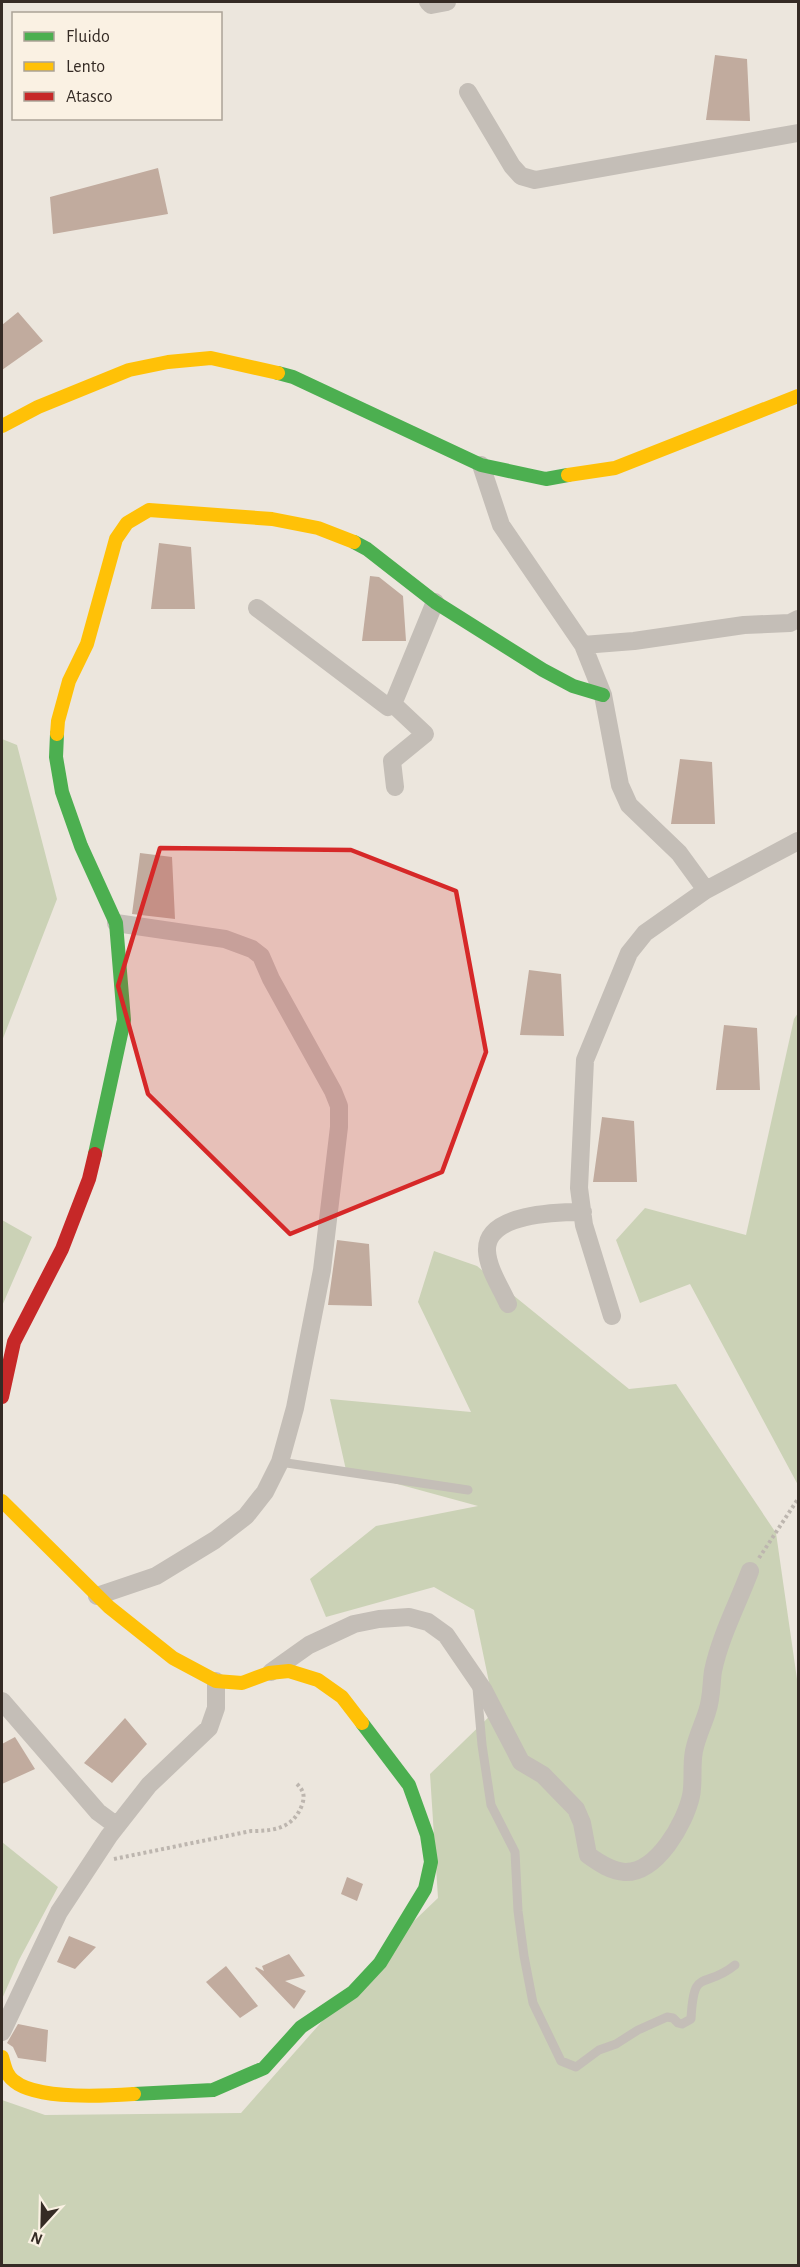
<svg xmlns="http://www.w3.org/2000/svg" width="800" height="2267" font-family="'Alegreya Sans',sans-serif">
  <style>
    .green { fill: #cbd2b6 }
    .building { fill: #c1ab9e }
    .lines { fill: none; stroke-linecap: round; stroke-linejoin: round }
    .path { stroke: #bdb6af; stroke-width: 4; stroke-dasharray: 3 3; stroke-linecap: butt }
    .lane { stroke: #c4beb7; stroke-width: 9 }
    .street { stroke: #c4beb7; stroke-width: 18 }
    .fast { stroke: #4caf50; stroke-width: 14 }
    .slow { stroke: #ffc107; stroke-width: 14 }
    .jam { stroke: #c62828; stroke-width: 14 }
    .marked { fill: #d62828; fill-opacity: 0.2; stroke: #d62828; stroke-width: 4.5; stroke-linejoin: round }
  </style>
  <rect width="100%" height="100%" fill="#ece6dd"/>
  <path class="green" d="M 2,739 L 17,745 L 57,899 L 2,1041 Z
    M 798,1013 L 798,1485 L 690,1284 L 640,1303 L 616,1240 L 645,1208 L 746,1235 L 794,1019 Z
    M 2,1220 L 32,1237 L 2,1306 Z
    M 434,1251 L 477,1266 L 629,1389 L 676,1384 L 776,1533 L 798,1686 L 798,2265 L 2,2265 L 2,2100 L 45,2115 L 241,2113 L 394,1940 L 438,1898 L 430,1774 L 495,1711 L 474,1610 L 434,1587 L 326,1617 L 310,1579 L 376,1526 L 478,1506 L 346,1470 L 330,1399 L 471,1412 L 418,1302 Z
    M 2,1842 L 58,1887 L 19,1960 L 2,1999 Z"/>
  <path class="building" d="M 715,55 L 747,59 L 750,121 L 706,120 Z
    M 158,168 L 168,214 L 53,234 L 50,197 Z
    M 18,312 L 43,341 L 2,370 L 2,325 Z
    M 159,543 L 191,547 L 195,609 L 151,609 Z
    M 370,576 L 379,577 L 403,596 L 406,641 L 362,641 Z
    M 680,759 L 712,762 L 715,824 L 671,824 Z
    M 140,853 L 172,857 L 175,919 L 132,914 Z
    M 529,970 L 561,974 L 564,1036 L 520,1035 Z
    M 724,1025 L 757,1028 L 760,1090 L 716,1090 Z
    M 602,1117 L 634,1121 L 637,1182 L 593,1182 Z
    M 337,1240 L 369,1244 L 372,1306 L 328,1305 Z
    M 125,1718 L 147,1744 L 112,1783 L 84,1763 Z
    M 15,1737 L 35,1769 L 2,1784 L 2,1744 Z
    M 347,1877 L 363,1884 L 357,1901 L 341,1894 Z
    M 69,1936 L 96,1947 L 75,1969 L 57,1962 Z
    M 289,1954 L 305,1976 L 285,1981 L 306,1991 L 294,2009 L 255,1968 L 256,1967 L 264,1971 L 262,1966 Z
    M 226,1966 L 258,2006 L 240,2018 L 206,1982 Z
    M 18,2024 L 48,2030 L 46,2062 L 18,2058 L 13,2047 L 7,2043 Z"/>
  <g class="lines">
    <path class="path" d="M 759,1558 L 798,1499
      M 114,1859 L 251,1831 C 273,1831 293,1829 302,1805 C 305,1796 304,1791 297,1784"/>
    <path class="lane" d="M 280,1462 L 468,1490
      M 477,1688 L 482,1745 L 491,1805 L 515,1852 L 518,1911 L 524,1956 L 533,2003 L 561,2061 L 576,2067 L 599,2050 L 616,2044 L 638,2030 L 667,2017 L 673,2018 L 678,2023 L 682,2024 L 691,2019 C 694,1965 703,1991 735,1965"/>
    <path class="street" d="M 428,2 L 431,5 L 447,2
      M 468,92 L 512,166 L 521,176 L 535,180 L 798,133
      M 481,465 L 501,525 L 583,645 L 603,695 L 620,785 L 629,805 L 679,853 L 706,890
      M 257,608 L 388,707 L 393,704 L 435,602
      M 583,645 L 634,641 L 744,625 L 790,623 L 798,619
      M 393,704 L 425,734 L 392,761 L 395,787
      M 508,1304 C 501,1288 488,1269 487,1251 C 485,1213 558,1212 583,1212
      M 612,1316 L 584,1225 L 579,1188 L 585,1060 L 629,953 L 645,933 L 706,890 L 798,841
      M 97,1596 L 156,1576 L 215,1540 L 246,1516 L 265,1492 L 280,1462 L 295,1408 L 322,1270 L 339,1127 L 339,1106 L 333,1091 L 271,979 L 261,956 L 252,949 L 225,939 L 116,923
      M 271,1672 L 309,1645 L 354,1624 L 379,1619 L 409,1617 L 428,1622 L 446,1635 L 483,1689 L 521,1762 L 543,1775 L 576,1809 L 582,1823 L 588,1855 C 599,1863 611,1871 625,1872 C 657,1873 685,1823 691,1796 C 694,1782 691,1766 694,1751 C 697,1736 703,1725 707,1712 C 712,1698 711,1684 713,1671 C 720,1637 738,1603 750,1571
      M 2,1701 L 98,1812 L 117,1826
      M 2,2032 L 59,1912 L 109,1836 L 149,1785 L 209,1728 L 216,1708 L 216,1681"/>
    <path class="fast" d="M 278,373 L 293,377 L 481,465 L 546,479 L 568,475
      M 354,542 L 367,549 L 435,602 L 543,670 L 573,686 L 603,695
      M 57,734 L 56,757 L 62,792 L 81,846 L 116,923 L 124,1020 L 95,1154
      M 134,2094 L 213,2090 L 264,2068 L 301,2027 L 353,1992 L 380,1963 L 425,1889 L 431,1862 L 427,1835 L 409,1785 L 362,1723"/>
    <path class="slow" d="M 2,426 L 38,407 L 129,370 L 168,362 L 211,358 L 278,373
      M 568,475 L 615,468 L 798,396
      M 57,734 L 58,721 L 69,681 L 87,644 L 116,539 L 127,523 L 149,510 L 272,519 L 318,528 L 354,542
      M 2,1501 L 109,1607 L 173,1658 L 216,1681 L 242,1683 L 269,1673 L 289,1671 L 318,1680 L 342,1697 L 362,1723
      M 2,2057 C 5,2067 6,2075 14,2081 C 37,2100 105,2096 134,2094"/>
    <path class="jam" d="M 2,1397 L 14,1342 L 62,1249 L 89,1179 L 95,1154"/>
  </g>
  <path class="marked" d="M 160,848 L 351,850 L 456,891 L 486,1052 L 442,1172 L 290,1234 L 148,1094 L 118,986 Z"/>
  <rect width="800" height="2267" fill="none" stroke="#352b25" stroke-width="6"/>
  <rect x="12" y="12" width="210" height="108" fill="#faf1e3" stroke="#aba297" stroke-width="1.5"/>
  <rect x="24" y="32" width="30" height="9" fill="#4caf50" stroke="#aba297" stroke-width="1.5"/>
  <text x="66" y="42" font-size="18" fill="#352b25">Fluido</text>
  <rect x="24" y="62" width="30" height="9" fill="#ffc107" stroke="#aba297" stroke-width="1.5"/>
  <text x="66" y="72" font-size="18" fill="#352b25">Lento</text>
  <rect x="24" y="92" width="30" height="9" fill="#c62828" stroke="#aba297" stroke-width="1.5"/>
  <text x="66" y="102" font-size="18" fill="#352b25">Atasco</text>
  <g transform="translate(42 2225) rotate(202)" stroke="#faf1e3" stroke-width="4.5" paint-order="stroke">
  <path d="M0-4.5L10 22L0 15L-10 22Z" fill="#352b25"/>
  <text y="-9" font-size="16" font-weight="bold" text-anchor="middle" fill="#352b25">N</text>
  </g>
</svg>
